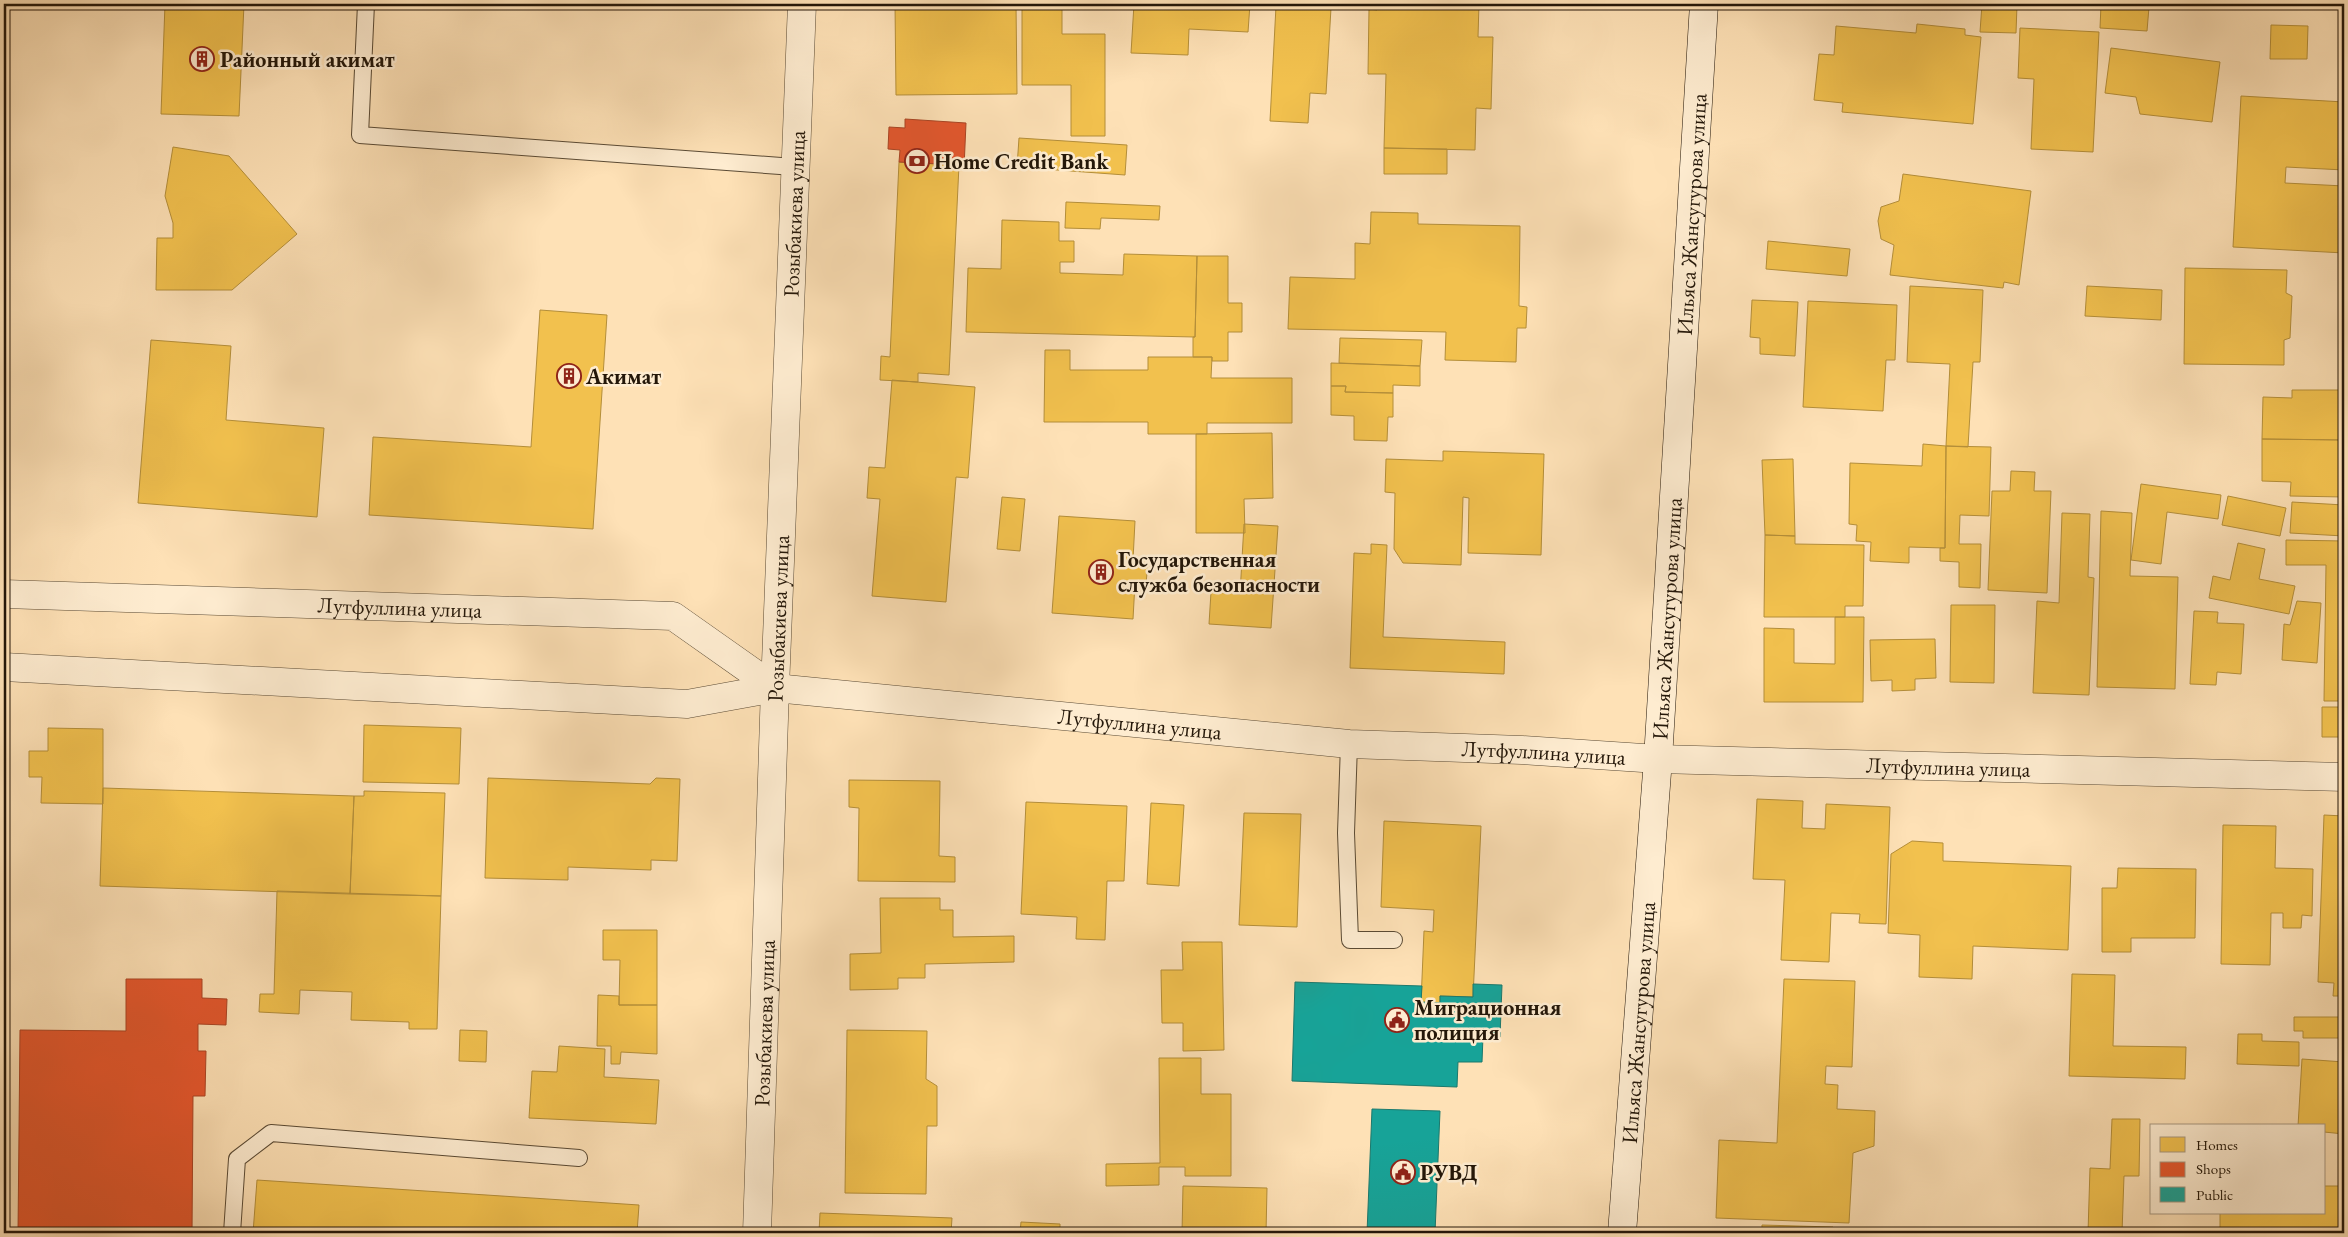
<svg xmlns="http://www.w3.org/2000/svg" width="2348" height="1237" font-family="'EB Garamond',serif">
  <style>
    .homes { fill: #f2c14e; stroke: #b48e39 }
    .shops { fill: #e4572e; stroke: #aa4423 }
    .public { fill: #17a398; stroke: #1b796d }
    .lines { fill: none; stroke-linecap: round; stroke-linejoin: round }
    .service-casing { stroke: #5a4a34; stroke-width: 18 }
    .minor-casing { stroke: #5a4a34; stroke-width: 29 }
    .secondary-casing { stroke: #241709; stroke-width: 29 }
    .service { stroke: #feecd0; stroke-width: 16 }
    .minor { stroke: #feecd0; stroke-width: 28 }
    .secondary { stroke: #feecd0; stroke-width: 28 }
    .labels { text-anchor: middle; stroke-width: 5; stroke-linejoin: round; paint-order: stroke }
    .poi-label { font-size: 22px; font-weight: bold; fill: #241709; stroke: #feecd0; text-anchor: start }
    .street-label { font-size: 22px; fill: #241709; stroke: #feecd0 }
  </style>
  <rect width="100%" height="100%" fill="#fee1b6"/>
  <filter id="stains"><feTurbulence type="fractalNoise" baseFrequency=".004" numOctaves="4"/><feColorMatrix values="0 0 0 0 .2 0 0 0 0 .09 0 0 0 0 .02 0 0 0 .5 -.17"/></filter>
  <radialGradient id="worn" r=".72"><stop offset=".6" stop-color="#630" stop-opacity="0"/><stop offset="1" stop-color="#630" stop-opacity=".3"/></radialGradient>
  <path class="homes" d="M 165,4 L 244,4 L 239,116 L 161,114 Z
    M 895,4 L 1016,4 L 1017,94 L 896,95 Z
    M 1022,4 L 1062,4 L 1062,34 L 1105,34 L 1105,136 L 1071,136 L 1071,85 L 1022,85 Z
    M 1134,4 L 1250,4 L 1248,32 L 1189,29 L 1188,55 L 1131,53 Z
    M 1379,4 L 1479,4 L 1478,37 L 1493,37 L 1491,109 L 1476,108 L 1475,150 L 1384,148 L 1386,74 L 1368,74 L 1369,9 L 1377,10 Z
    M 1982,4 L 2017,5 L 2016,33 L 1980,32 Z
    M 2101,5 L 2149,7 L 2147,31 L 2100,28 Z
    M 1276,6 L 1331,8 L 1326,94 L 1310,93 L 1308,123 L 1270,121 Z
    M 1917,24 L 1965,29 L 1965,35 L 1981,37 L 1973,124 L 1842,112 L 1843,103 L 1814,100 L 1819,54 L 1834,55 L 1836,26 L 1916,33 Z
    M 2271,25 L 2308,26 L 2307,59 L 2270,59 Z
    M 2020,28 L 2099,32 L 2093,152 L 2031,149 L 2034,79 L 2018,78 Z
    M 2111,48 L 2220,62 L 2212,122 L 2140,114 L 2136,97 L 2105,93 Z
    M 2241,96 L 2344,102 L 2344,170 L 2286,167 L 2285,183 L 2344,186 L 2344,253 L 2233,247 Z
    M 1019,138 L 1127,145 L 1125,175 L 1017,167 Z
    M 173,147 L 229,156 L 297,234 L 232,290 L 156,290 L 157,238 L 173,238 L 173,223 L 165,196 Z
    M 1384,148 L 1447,149 L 1447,174 L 1384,174 Z
    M 899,162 L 959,165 L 949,375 L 918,373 L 918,382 L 880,380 L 881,356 L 890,357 Z
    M 1903,174 L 2031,191 L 2019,285 L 2004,282 L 2003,288 L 1890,275 L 1894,245 L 1881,239 L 1878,221 L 1881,207 L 1899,201 Z
    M 1066,202 L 1160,206 L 1159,220 L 1101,218 L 1100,229 L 1065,228 Z
    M 1371,212 L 1418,213 L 1418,224 L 1520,226 L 1519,306 L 1527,307 L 1526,328 L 1517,328 L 1516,362 L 1445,360 L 1446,332 L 1288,329 L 1290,277 L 1355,279 L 1355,243 L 1370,244 Z
    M 1002,220 L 1059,222 L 1059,241 L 1074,241 L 1074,262 L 1060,262 L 1060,273 L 1123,275 L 1124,254 L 1197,256 L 1195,337 L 966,332 L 968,268 L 1001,269 Z
    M 1768,241 L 1850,249 L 1847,276 L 1766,269 Z
    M 1197,256 L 1228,256 L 1228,303 L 1242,303 L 1242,332 L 1228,332 L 1228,361 L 1212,361 L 1212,357 L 1193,357 L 1193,337 L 1195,337 Z
    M 2185,268 L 2287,270 L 2286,293 L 2292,296 L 2290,338 L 2284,340 L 2284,365 L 2184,364 Z
    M 1910,286 L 1983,290 L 1980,362 L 1973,362 L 1968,447 L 1946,446 L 1950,364 L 1907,362 Z
    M 2087,286 L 2162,290 L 2161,320 L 2085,316 Z
    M 1752,300 L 1798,302 L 1795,356 L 1760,354 L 1760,338 L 1750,337 Z
    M 1808,301 L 1897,305 L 1895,360 L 1886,360 L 1883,411 L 1803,407 Z
    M 540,310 L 607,315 L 593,529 L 369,515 L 373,437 L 531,447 Z
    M 1340,338 L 1422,340 L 1420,366 L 1339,363 Z
    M 151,340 L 231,346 L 226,420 L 324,428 L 317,517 L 138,503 Z
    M 1045,350 L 1070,350 L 1070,370 L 1148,370 L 1148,357 L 1212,357 L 1211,378 L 1292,378 L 1292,423 L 1207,423 L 1207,434 L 1148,434 L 1148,422 L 1044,422 Z
    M 1331,363 L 1420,366 L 1420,386 L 1393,385 L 1393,393 L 1345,392 L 1346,386 L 1331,386 Z
    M 892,380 L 975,387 L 968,478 L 956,477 L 946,602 L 872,596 L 880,499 L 867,498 L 869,467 L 885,468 Z
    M 1331,386 L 1346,386 L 1345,392 L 1393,393 L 1393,417 L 1388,417 L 1387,441 L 1354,440 L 1354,416 L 1331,415 Z
    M 2292,390 L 2344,390 L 2344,440 L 2262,439 L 2263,397 L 2292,398 Z
    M 1272,433 L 1273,498 L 1244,499 L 1245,533 L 1196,533 L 1196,434 Z
    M 2262,439 L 2344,440 L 2344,497 L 2290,496 L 2291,482 L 2262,481 Z
    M 1923,444 L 1946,446 L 1945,548 L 1909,547 L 1909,563 L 1870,561 L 1871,542 L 1856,541 L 1857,525 L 1849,524 L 1850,463 L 1922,466 Z
    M 1946,446 L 1991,447 L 1989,516 L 1960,515 L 1959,544 L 1981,544 L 1980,588 L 1959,587 L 1959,562 L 1940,561 L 1940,548 L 1945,548 Z
    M 1443,451 L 1544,454 L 1541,555 L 1468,553 L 1469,498 L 1463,497 L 1461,565 L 1403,563 L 1394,549 L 1395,493 L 1385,492 L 1386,459 L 1443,461 Z
    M 1793,459 L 1795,536 L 1765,535 L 1762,460 Z
    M 2011,471 L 2035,472 L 2034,491 L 2051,491 L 2047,593 L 1988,590 L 1992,491 L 2010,491 Z
    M 2141,484 L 2221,495 L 2218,519 L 2167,512 L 2161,564 L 2131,560 Z
    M 2228,496 L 2286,508 L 2280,536 L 2222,525 Z
    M 1002,497 L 1025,499 L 1020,551 L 997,549 Z
    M 2292,502 L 2344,505 L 2344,536 L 2290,533 Z
    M 2101,511 L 2132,513 L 2130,576 L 2178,577 L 2175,689 L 2097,687 Z
    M 2062,513 L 2090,514 L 2088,577 L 2094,578 L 2089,695 L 2033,693 L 2037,601 L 2059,603 Z
    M 1059,516 L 1135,521 L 1133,560 L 1148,561 L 1146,584 L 1135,583 L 1133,619 L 1052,613 Z
    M 1244,524 L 1278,526 L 1271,628 L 1209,624 L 1211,592 L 1240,594 Z
    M 1765,535 L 1795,536 L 1795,544 L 1864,545 L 1863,606 L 1845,606 L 1845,617 L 1764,617 Z
    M 2286,540 L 2344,541 L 2344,701 L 2324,701 L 2326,565 L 2286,565 Z
    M 2238,543 L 2265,549 L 2259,579 L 2295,586 L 2289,614 L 2209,598 L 2213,576 L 2230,580 Z
    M 1371,544 L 1387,545 L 1383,637 L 1505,642 L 1504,674 L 1350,668 L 1354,553 L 1371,554 Z
    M 2297,601 L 2321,603 L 2317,663 L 2282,660 L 2284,624 L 2290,625 Z
    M 1951,605 L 1995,605 L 1994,683 L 1950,682 Z
    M 2194,611 L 2218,612 L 2217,623 L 2244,624 L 2241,674 L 2217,672 L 2216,685 L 2190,684 Z
    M 1835,617 L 1864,617 L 1863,702 L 1764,702 L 1764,628 L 1794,629 L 1794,663 L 1835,664 Z
    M 1935,639 L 1936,678 L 1915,679 L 1915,690 L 1892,691 L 1892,680 L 1871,681 L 1870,640 Z
    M 2322,707 L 2344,707 L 2344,737 L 2322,737 Z
    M 364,725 L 461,728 L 459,784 L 363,782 Z
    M 48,728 L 103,729 L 103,804 L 41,803 L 42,777 L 29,777 L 29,751 L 48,751 Z
    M 488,778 L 650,784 L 656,778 L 680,779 L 677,861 L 651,860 L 651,870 L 568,867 L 568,880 L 485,878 Z
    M 849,780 L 940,781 L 939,856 L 955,857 L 955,882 L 858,881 L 859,808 L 849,807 Z
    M 103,788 L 354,796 L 350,894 L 100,886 Z
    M 364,791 L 445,793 L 441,896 L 350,894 L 354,796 L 364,796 Z
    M 1757,799 L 1803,801 L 1802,828 L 1825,829 L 1826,804 L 1890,807 L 1886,924 L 1859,923 L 1860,914 L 1831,913 L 1829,962 L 1781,960 L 1785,880 L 1753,879 Z
    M 1026,802 L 1127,806 L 1124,881 L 1107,881 L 1105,940 L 1076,939 L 1077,917 L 1021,914 Z
    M 1151,803 L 1184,805 L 1179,886 L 1147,884 Z
    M 1244,813 L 1301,814 L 1297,927 L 1239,925 Z
    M 2324,815 L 2344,816 L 2344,996 L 2333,996 L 2334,983 L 2318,982 Z
    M 1384,821 L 1481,826 L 1473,997 L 1440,996 L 1440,1003 L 1421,1002 L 1424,931 L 1433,932 L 1434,910 L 1381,907 Z
    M 2223,825 L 2276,826 L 2275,868 L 2313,869 L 2312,916 L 2302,915 L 2301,928 L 2283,928 L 2283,913 L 2271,913 L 2270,965 L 2221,964 Z
    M 1912,841 L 1943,843 L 1943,861 L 2071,866 L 2068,950 L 1973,946 L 1972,979 L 1919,977 L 1920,935 L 1888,933 L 1891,854 Z
    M 2118,868 L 2196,869 L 2195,938 L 2131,938 L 2131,952 L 2102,952 L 2102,888 L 2117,888 Z
    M 277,891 L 441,896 L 437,1029 L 409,1029 L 409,1022 L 351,1020 L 352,992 L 300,990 L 299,1014 L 259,1012 L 260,994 L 274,994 Z
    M 880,898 L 940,898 L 940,910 L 953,910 L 953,937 L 1014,936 L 1014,962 L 925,964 L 925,978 L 898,978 L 898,989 L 850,990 L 850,954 L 881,953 Z
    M 603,930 L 657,930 L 657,1005 L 619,1005 L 620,960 L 603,960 Z
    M 1182,942 L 1222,942 L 1224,1050 L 1183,1051 L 1183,1023 L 1162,1023 L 1161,970 L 1183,970 Z
    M 2072,974 L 2115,975 L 2113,1046 L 2186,1047 L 2185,1079 L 2069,1076 Z
    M 1784,979 L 1855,981 L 1852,1067 L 1826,1066 L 1825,1084 L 1838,1085 L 1837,1109 L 1875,1111 L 1874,1146 L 1853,1153 L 1849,1223 L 1716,1218 L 1719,1140 L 1777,1143 Z
    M 598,995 L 619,996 L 619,1005 L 657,1005 L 657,1054 L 621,1052 L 620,1064 L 611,1064 L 611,1046 L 597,1046 Z
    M 2294,1017 L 2344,1017 L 2344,1038 L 2303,1038 L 2303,1031 L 2294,1031 Z
    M 460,1030 L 487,1031 L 486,1062 L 459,1061 Z
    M 847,1030 L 927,1031 L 926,1079 L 937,1086 L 937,1126 L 927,1126 L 926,1194 L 845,1193 Z
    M 2238,1034 L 2262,1034 L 2262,1041 L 2299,1042 L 2299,1066 L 2237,1064 Z
    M 559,1046 L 605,1049 L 604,1077 L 659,1080 L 656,1124 L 529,1118 L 532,1071 L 557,1072 Z
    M 1159,1058 L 1201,1058 L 1201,1094 L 1231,1094 L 1231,1176 L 1185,1176 L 1185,1167 L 1159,1167 L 1159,1185 L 1106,1186 L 1106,1164 L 1160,1163 Z
    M 2302,1059 L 2344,1062 L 2344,1134 L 2324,1132 L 2324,1126 L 2298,1126 Z
    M 2112,1119 L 2140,1119 L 2139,1176 L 2124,1176 L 2122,1233 L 2088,1233 L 2090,1168 L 2110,1169 Z
    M 257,1180 L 639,1205 L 637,1233 L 253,1233 Z
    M 1183,1186 L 1267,1188 L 1266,1233 L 1182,1233 Z
    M 2324,1186 L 2344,1186 L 2344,1233 L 2220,1232 L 2220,1213 L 2324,1213 Z
    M 820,1213 L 952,1218 L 951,1233 L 819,1233 Z
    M 1021,1222 L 1060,1224 L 1060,1233 L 1020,1233 Z
    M 1762,1225 L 1833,1227 L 1833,1233 L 1762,1233 Z"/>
  <path class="shops" d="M 905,119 L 966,123 L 964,168 L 959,165 L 899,162 L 900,150 L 888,149 L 889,127 L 905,128 Z
    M 126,979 L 202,979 L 202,998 L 227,999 L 226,1025 L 198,1024 L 198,1051 L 206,1051 L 205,1096 L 193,1096 L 192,1233 L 18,1233 L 20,1030 L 126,1031 Z"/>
  <path class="public" d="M 1295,982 L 1422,986 L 1421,1002 L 1440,1003 L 1440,996 L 1473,997 L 1473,984 L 1502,985 L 1500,1037 L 1483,1036 L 1482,1062 L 1458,1062 L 1457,1087 L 1292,1081 Z
    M 1372,1109 L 1440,1111 L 1435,1233 L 1367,1233 Z"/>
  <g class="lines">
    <defs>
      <path id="service" d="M 366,4 L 360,135 L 794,167
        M 1349,744 L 1346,833 L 1350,940 L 1394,940
        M 232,1233 L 237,1159 L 271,1133 L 579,1158"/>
      <g id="minor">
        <path id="s1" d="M 4,594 L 673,616 L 775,688"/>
        <path id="s2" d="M 4,667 L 687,704 L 775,688 L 1349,744 L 1522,750 L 1658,759 L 2344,777"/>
        <path id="s3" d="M 757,1233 L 775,688 L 802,4"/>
      </g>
      <g id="secondary">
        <path id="s4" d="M 1622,1233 L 1658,759 L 1704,4"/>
      </g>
    </defs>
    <use href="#service" class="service-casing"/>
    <use href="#minor" class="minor-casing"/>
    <use href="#secondary" class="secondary-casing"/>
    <use href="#service" class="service"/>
    <use href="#minor" class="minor"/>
    <use href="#secondary" class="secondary"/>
  </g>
  <defs>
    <symbol id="building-ring" viewBox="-11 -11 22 22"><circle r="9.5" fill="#feecd0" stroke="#8f2418" stroke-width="1.5"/><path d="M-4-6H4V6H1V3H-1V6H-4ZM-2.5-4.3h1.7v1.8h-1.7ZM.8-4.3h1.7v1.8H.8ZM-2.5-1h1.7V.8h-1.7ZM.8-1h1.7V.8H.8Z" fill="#8f2418"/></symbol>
    <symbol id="bank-ring" viewBox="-11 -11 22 22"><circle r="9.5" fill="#feecd0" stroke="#8f2418" stroke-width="1.5"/><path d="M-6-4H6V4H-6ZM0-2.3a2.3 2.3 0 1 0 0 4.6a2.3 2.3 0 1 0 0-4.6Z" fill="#8f2418"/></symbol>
    <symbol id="civic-ring" viewBox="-11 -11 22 22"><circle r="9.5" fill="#feecd0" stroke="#8f2418" stroke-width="1.5"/><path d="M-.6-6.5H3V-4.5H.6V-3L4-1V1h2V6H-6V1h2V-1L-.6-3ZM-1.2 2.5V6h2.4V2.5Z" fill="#8f2418"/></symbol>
  </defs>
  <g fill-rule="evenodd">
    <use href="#building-ring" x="188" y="45" width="28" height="28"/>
    <use href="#bank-ring" x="903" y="147" width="28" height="28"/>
    <use href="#building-ring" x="555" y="362" width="28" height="28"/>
    <use href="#building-ring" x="1087" y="558" width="28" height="28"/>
    <use href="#civic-ring" x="1383" y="1006" width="28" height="28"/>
    <use href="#civic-ring" x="1389" y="1158" width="28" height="28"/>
  </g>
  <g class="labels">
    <g class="poi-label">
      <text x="220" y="67">Районный акимат</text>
      <text x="934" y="169">Home Credit Bank</text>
      <text x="586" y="384">Акимат</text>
      <text x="1118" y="567">Государственная<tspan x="1118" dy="25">служба безопасности</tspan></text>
      <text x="1414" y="1015">Миграционная<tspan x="1414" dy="25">полиция</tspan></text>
      <text x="1420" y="1180">РУВД</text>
    </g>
    <g class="street-label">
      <text dy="8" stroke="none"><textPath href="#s3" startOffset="1020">Розыбакиева улица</textPath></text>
      <text dy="8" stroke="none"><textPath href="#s4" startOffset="1021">Ильяса Жансугурова улица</textPath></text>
      <text dy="8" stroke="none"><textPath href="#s1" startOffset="396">Лутфуллина улица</textPath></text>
      <text dy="8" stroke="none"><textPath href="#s3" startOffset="615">Розыбакиева улица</textPath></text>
      <text dy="8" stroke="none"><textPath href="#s4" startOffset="616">Ильяса Жансугурова улица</textPath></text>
      <text dy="8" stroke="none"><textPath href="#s2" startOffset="1140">Лутфуллина улица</textPath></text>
      <text dy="8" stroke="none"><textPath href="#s2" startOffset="1545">Лутфуллина улица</textPath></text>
      <text dy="8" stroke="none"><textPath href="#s2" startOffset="1950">Лутфуллина улица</textPath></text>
      <text dy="8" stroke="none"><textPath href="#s3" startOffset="210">Розыбакиева улица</textPath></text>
      <text dy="8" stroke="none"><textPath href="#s4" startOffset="211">Ильяса Жансугурова улица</textPath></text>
    </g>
  </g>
  <rect width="2348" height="1237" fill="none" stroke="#fee1b6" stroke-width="20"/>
  <rect x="5" y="5" width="2338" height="1227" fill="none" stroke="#241709" stroke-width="2.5"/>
  <rect x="10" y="10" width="2328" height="1217" fill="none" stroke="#241709"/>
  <rect x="2150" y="1124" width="175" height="90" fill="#feecd0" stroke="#a79780"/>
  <rect x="2160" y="1137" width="25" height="15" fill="#f2c14e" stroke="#a79780"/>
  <text x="2196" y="1150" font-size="15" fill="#241709">Homes</text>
  <rect x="2160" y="1162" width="25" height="15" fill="#e4572e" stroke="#a79780"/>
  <text x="2196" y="1174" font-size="15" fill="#241709">Shops</text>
  <rect x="2160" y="1187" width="25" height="15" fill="#17a398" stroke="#a79780"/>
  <text x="2196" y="1200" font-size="15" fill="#241709">Public</text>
  <rect width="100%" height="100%" filter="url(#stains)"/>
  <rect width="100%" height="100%" fill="url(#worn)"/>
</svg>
